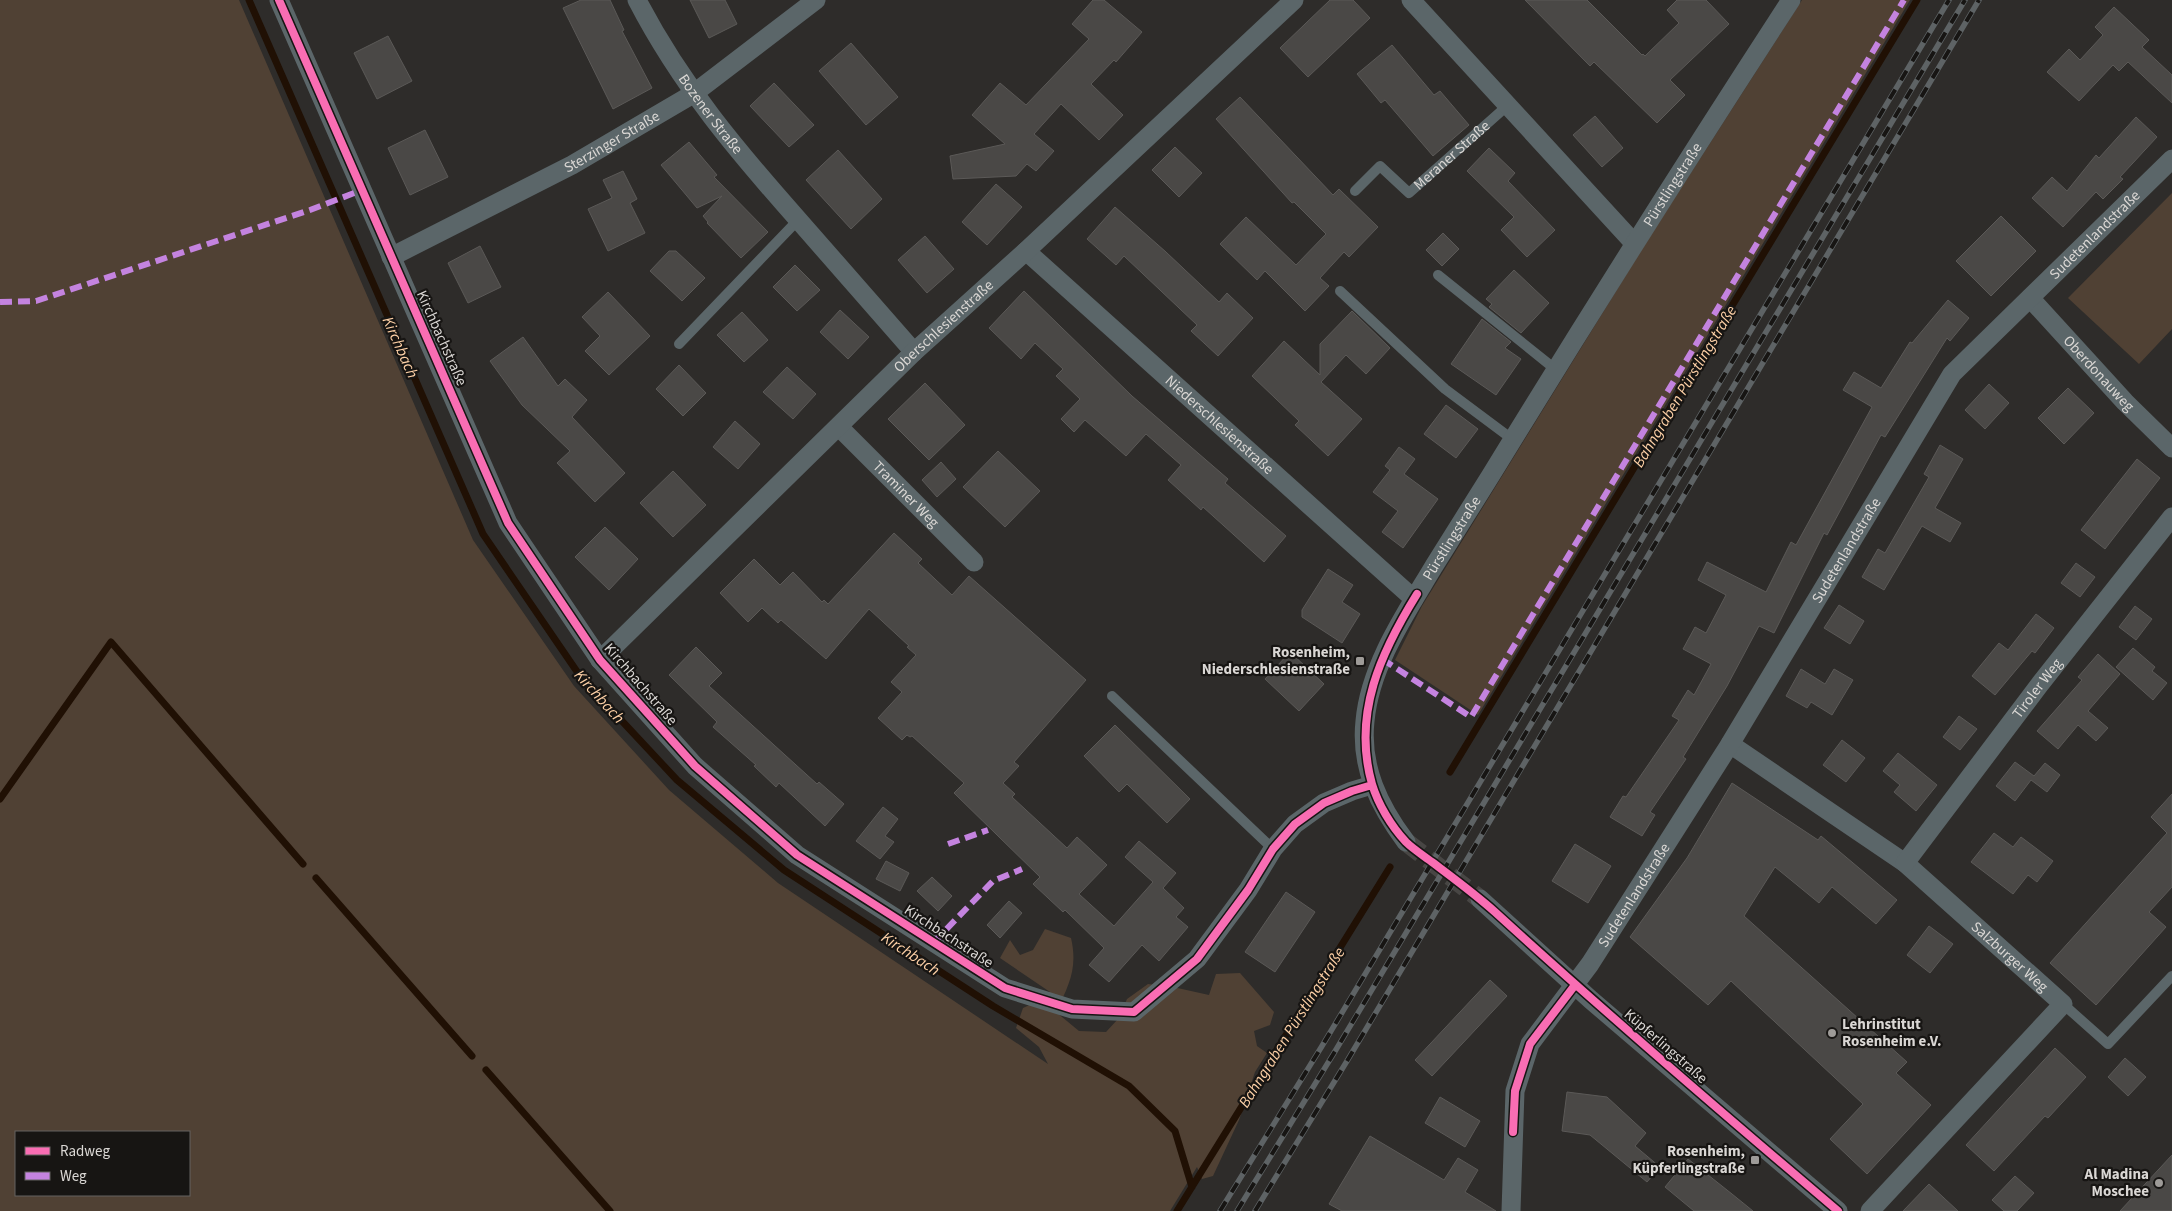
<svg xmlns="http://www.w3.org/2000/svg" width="2172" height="1211" font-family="'Source Sans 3',sans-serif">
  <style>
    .green { fill: #504134; fill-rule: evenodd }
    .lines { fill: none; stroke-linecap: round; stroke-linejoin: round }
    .stream { stroke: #201004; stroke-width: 7 }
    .building { fill: #4a4846; stroke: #5b5957 }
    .minor-tunnel { stroke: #484644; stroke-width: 19; stroke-dasharray: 19 9; stroke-linecap: butt }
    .service { stroke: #5b6669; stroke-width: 10 }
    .minor { stroke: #5b6669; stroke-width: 19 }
    .rail-casing { stroke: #5e6365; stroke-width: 5.5 }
    .rail { stroke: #171513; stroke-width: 4; stroke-dasharray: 11; stroke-linecap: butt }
    .quiet { stroke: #c483df; stroke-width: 6; stroke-dasharray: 12 6; stroke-linecap: butt }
    .cycleway-casing { stroke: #171513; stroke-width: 11 }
    .cycleway { stroke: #f96db3; stroke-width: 8 }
    .poi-dot { fill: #9e9b98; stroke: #171513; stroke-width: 2 }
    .labels { text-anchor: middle; stroke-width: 4.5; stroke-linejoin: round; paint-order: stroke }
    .street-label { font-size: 15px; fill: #dad7d4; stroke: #171513 }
    .poi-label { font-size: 15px; font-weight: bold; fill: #dad7d4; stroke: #171513; text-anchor: end }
    .water-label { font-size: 16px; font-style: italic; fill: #fdd0a6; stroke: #171513 }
  </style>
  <rect width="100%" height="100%" fill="#2e2c2a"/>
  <path class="green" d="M 0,0 L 239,0 L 473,540 L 574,686 L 669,790 L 778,883 L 1048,1064 L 1039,1047 L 1016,1028 L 1023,1008 L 1038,1001 L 1050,992 L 1000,958 L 1010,940 L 1020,955 L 1033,950 L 1045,929 L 1071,938 C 1078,968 1069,985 1056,1012 L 1079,1031 L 1106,1032 L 1118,1019 L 1127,999 L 1148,984 L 1173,987 L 1209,995 L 1216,974 L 1240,973 L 1274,1012 L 1270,1025 L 1254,1031 L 1257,1046 L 1267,1053 L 1255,1072 L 1239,1120 L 1213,1176 L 1202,1179 L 1197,1167 L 1170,1211 L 0,1211 ZM 16,1132 L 189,1132 L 189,1195 L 16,1195 Z
    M 1802,0 L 1910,0 L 1478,715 L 1395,660 L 1422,606 L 1642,249 Z
    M 2172,193 L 2172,329 L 2139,364 L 2068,298 Z"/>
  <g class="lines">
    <path class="stream" d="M 249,0 L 483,534 L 580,676 L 677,780 L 784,870 L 993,1006 L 1129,1086 L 1175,1131 L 1192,1187
      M 1450,772 L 1917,0
      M 0,799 L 111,642 L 303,864
      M 316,878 L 472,1056
      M 486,1070 L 610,1211
      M 1177,1211 L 1390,867"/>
  </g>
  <path class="building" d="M 581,0 L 610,0 L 624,30 L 622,31 L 652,88 L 613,109 L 563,8 Z
    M 690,0 L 725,0 L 737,24 L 709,38 Z
    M 1093,0 L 1104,0 L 1142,32 L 1116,62 L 1114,60 L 1091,84 L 1123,115 L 1099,140 L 1061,104 L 1034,134 L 1054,151 L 1036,171 L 1027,164 L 1016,176 L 953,179 L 950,156 L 1005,144 L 972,115 L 1000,83 L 1026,105 L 1089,39 L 1072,24 Z
    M 1330,0 L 1353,0 L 1370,18 L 1308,77 L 1280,48 Z
    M 1525,0 L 1587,0 L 1642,55 L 1643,54 L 1645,56 L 1679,23 L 1667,10 L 1677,0 L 1706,0 L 1729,24 L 1670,80 L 1685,95 L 1657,123 L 1594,62 L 1590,66 Z
    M 2114,7 L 2149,40 L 2142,47 L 2172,75 L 2172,103 L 2128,62 L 2119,71 L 2113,65 L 2079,101 L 2047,72 L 2069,49 L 2080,60 L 2103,35 L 2095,27 Z
    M 388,36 L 412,81 L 377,99 L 354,53 Z
    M 851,43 L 898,97 L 866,125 L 819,71 Z
    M 1392,45 L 1434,95 L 1440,91 L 1469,125 L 1433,156 L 1385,100 L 1381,103 L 1357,74 Z
    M 774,83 L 814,125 L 789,147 L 750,106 Z
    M 1240,97 L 1333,195 L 1339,189 L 1378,227 L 1349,257 L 1344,252 L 1320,278 L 1329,286 L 1305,311 L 1265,271 L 1257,280 L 1220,244 L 1246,217 L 1296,265 L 1326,234 L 1294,202 L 1292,203 L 1216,119 Z
    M 1595,116 L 1623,148 L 1602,167 L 1573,135 Z
    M 2136,117 L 2157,137 L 2120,177 L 2123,179 L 2103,199 L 2096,192 L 2063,227 L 2032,198 L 2052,177 L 2067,191 L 2096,155 L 2099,158 Z
    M 425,130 L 448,177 L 410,195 L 388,148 Z
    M 689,142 L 717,175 L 714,177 L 768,232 L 741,258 L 707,223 L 708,222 L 703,216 L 722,196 L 697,208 L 661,165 Z
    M 1175,147 L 1202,173 L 1179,197 L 1152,170 Z
    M 1489,148 L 1515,173 L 1508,181 L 1555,230 L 1527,257 L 1501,230 L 1514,217 L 1467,171 Z
    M 838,150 L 882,199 L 851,229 L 806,180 Z
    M 623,171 L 637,199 L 630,203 L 645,233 L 608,251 L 588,209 L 612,198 L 603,180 Z
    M 996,184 L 1022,207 L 987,245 L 962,222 Z
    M 1115,207 L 1166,252 L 1219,302 L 1227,293 L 1253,318 L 1218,356 L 1191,331 L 1197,325 L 1124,256 L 1116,265 L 1087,239 Z
    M 2001,216 L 2036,251 L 1991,296 L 1956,261 Z
    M 1443,233 L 1459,249 L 1442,266 L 1426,250 Z
    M 925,236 L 954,269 L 927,293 L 898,260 Z
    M 480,246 L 501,287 L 468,303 L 448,263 Z
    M 669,251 L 676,251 L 705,278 L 682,301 L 650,271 Z
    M 795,265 L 820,290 L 797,311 L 773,287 Z
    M 1514,270 L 1549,303 L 1521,333 L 1489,307 L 1492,304 L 1486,299 Z
    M 1024,291 L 1132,396 L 1228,479 L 1225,483 L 1286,536 L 1264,562 L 1203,507 L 1201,510 L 1168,480 L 1181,465 L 1146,434 L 1126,456 L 1085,420 L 1074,432 L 1061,419 L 1080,399 L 1056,376 L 1063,369 L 1035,343 L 1021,359 L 989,328 Z
    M 608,292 L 650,336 L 609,375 L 585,351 L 600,336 L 582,317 Z
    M 1948,300 L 1969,318 L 1950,341 L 1947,338 L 1885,437 L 1881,435 L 1827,535 L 1824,533 L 1774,633 L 1759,626 L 1727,686 L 1683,757 L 1686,759 L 1650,812 L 1655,815 L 1642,836 L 1610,817 L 1623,796 L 1626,797 L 1679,720 L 1672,716 L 1688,690 L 1694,695 L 1711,664 L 1683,649 L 1695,627 L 1706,633 L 1726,595 L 1698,580 L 1707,562 L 1766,592 L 1791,542 L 1796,545 L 1872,407 L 1843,390 L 1854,372 L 1881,388 L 1910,342 L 1912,343 Z
    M 840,310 L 869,337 L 848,359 L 820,332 Z
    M 1352,311 L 1390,348 L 1366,374 L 1346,355 L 1321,382 L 1362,419 L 1328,456 L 1295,425 L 1299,421 L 1252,376 L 1284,341 L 1320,375 L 1320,344 Z
    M 742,312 L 768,340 L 744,362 L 717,335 Z
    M 1482,319 L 1511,342 L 1505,348 L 1521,359 L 1496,395 L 1451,364 Z
    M 523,337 L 558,386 L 565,379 L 587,400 L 572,417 L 625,473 L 595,502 L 557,463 L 570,451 L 522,405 L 490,361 Z
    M 679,365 L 706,393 L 683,416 L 656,389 Z
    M 787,367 L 816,394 L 793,419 L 763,392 Z
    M 925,383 L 965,425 L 929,460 L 888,419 Z
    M 1989,384 L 2009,403 L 1985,429 L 1965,410 Z
    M 2068,388 L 2094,413 L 2064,444 L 2038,418 Z
    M 1446,405 L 1478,429 L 1456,458 L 1424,434 Z
    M 735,421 L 760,444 L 738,469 L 713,447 Z
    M 1940,445 L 1963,459 L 1935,508 L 1961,523 L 1950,542 L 1922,526 L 1884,590 L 1862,577 L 1878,549 L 1885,553 L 1929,477 L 1924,474 Z
    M 1399,447 L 1415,459 L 1404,474 L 1438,499 L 1403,548 L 1382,532 L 1398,511 L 1373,492 L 1390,470 L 1385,466 Z
    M 998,451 L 1040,491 L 1005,527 L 963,487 Z
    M 2137,459 L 2160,478 L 2105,549 L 2081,530 Z
    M 941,462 L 956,479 L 937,497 L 922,480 Z
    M 673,471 L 706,505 L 673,537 L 640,503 Z
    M 605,527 L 638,559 L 609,590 L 575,557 Z
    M 894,533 L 922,559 L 918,563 L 952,595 L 969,576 L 1086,680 L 1014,762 L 1019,766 L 1003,783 L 1015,794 L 1012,797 L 1067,848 L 1077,837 L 1107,865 L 1079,894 L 1114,926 L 1153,882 L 1125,857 L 1139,841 L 1176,873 L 1163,888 L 1184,908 L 1176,917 L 1188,927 L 1159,961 L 1142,945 L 1109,982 L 1089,965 L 1104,948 L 1065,910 L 1063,912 L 1033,884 L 1040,877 L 954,793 L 964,783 L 912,736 L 910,737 L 907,735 L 902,740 L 878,718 L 902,692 L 891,682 L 916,655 L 907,647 L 909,646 L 869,609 L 826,659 L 781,620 L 778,623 L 762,608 L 748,622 L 720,593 L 754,559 L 780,585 L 793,572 L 822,602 L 824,600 L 828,604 Z
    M 2076,563 L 2095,577 L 2080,597 L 2061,583 Z
    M 1328,569 L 1353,585 L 1342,602 L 1360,614 L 1342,643 L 1302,617 L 1302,610 Z
    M 1839,605 L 1864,621 L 1850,644 L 1824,628 Z
    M 2135,606 L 2152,619 L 2136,640 L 2119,627 Z
    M 2036,614 L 2054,628 L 2035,653 L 2032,651 L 1995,695 L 1972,676 L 1999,643 L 2008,650 Z
    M 696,647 L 722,673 L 709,686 L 817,784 L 819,782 L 844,804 L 825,826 L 779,783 L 776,787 L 754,766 L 756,765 L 713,727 L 717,722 L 669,675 Z
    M 2133,648 L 2155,667 L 2152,671 L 2167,683 L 2153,700 L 2116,667 Z
    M 1290,652 L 1324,684 L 1299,711 L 1265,679 Z
    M 2098,654 L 2120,674 L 2088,711 L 2108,728 L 2096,741 L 2078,725 L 2058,749 L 2037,731 L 2082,680 L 2078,677 Z
    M 1801,669 L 1825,684 L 1834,669 L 1853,680 L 1832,715 L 1811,702 L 1807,708 L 1786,696 Z
    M 1959,716 L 1977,729 L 1960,750 L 1943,737 Z
    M 1115,725 L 1190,799 L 1167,823 L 1127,784 L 1119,792 L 1084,756 Z
    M 1842,740 L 1865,758 L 1846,782 L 1823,765 Z
    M 1898,753 L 1937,785 L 1916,811 L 1894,792 L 1900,785 L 1883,771 Z
    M 2015,762 L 2034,776 L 2045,763 L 2060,775 L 2047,792 L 2031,780 L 2015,801 L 1996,786 Z
    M 1732,783 L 1818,840 L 1821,836 L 1897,900 L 1876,924 L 1832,887 L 1819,903 L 1775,867 L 1744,916 L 1907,1062 L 1896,1073 L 1931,1105 L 1867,1174 L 1830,1139 L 1863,1104 L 1731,981 L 1708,1005 L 1630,937 L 1687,858 Z
    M 2172,794 L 2172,887 L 2149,912 L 2166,927 L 2096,1005 L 2050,963 L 2167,833 L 2151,817 Z
    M 883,807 L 898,819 L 885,836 L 894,842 L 880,859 L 856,841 Z
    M 1994,833 L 2013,847 L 2021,837 L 2053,861 L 2037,882 L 2028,875 L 2013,894 L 1971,862 Z
    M 1575,844 L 1611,866 L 1588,903 L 1552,881 Z
    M 886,861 L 909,873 L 900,891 L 876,879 Z
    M 932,877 L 952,896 L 938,911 L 917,891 Z
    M 1286,892 L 1315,912 L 1275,972 L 1245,952 Z
    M 1009,901 L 1022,913 L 1000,938 L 987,925 Z
    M 1929,926 L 1953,944 L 1930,973 L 1907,955 Z
    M 1490,980 L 1507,996 L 1432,1076 L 1415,1060 Z
    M 2055,1048 L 2086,1077 L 2048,1118 L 2045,1116 L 1994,1171 L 1966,1145 Z
    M 2125,1058 L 2146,1077 L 2128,1096 L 2108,1077 Z
    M 1567,1092 L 1607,1097 L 1646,1133 L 1635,1146 L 1660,1167 L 1647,1182 L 1590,1135 L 1562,1131 Z
    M 1440,1097 L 1480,1121 L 1465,1147 L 1425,1123 Z
    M 1370,1136 L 1444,1180 L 1458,1158 L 1478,1170 L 1465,1192 L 1496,1211 L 1342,1211 L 1329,1204 Z
    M 2172,1155 L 2172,1211 L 2120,1211 Z
    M 1688,1159 L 1732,1194 L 1753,1211 L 1694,1211 L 1665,1187 Z
    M 2015,1176 L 2034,1193 L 2017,1211 L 2004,1211 L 1992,1200 Z
    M 1929,1184 L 1958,1211 L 1903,1211 Z"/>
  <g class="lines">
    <path class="minor-tunnel" d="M 1406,842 L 1480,899"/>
    <g class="service">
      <path id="s1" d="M 1355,191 L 1380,166 L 1409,193 L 1507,106"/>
      <path d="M 1438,275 L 1555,369"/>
      <path d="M 1340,291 L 1445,389 L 1512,439"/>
      <path d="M 679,344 L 798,220"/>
      <path d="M 1112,696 L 1273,849"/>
      <path d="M 2063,1004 L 2108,1044 L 2172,976"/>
    </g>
    <g class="minor">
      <path d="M 279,0 L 508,523 L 600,660 L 695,766 L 797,855 L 1005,988 L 1072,1009 L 1134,1012 L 1197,959 L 1248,890 L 1273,849 L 1295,824 L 1324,803 L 1352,791 L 1372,785"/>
      <path id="s2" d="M 637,0 C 681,85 738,152 801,223 C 839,266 876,309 914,352"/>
      <path d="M 1411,0 L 1634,243"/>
      <path id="s3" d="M 1026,251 L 1414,599"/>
      <path id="s4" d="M 391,257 L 572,165 L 693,94 L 816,0"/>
      <path id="s5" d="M 2030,298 L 2125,402 L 2172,448"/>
      <path id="s6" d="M 839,427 L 974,562"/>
      <path id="s7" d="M 600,660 L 914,352 L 1026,251 L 1294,0"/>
      <path id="s8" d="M 1730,744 L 1905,863 L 2063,1004 L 1870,1211"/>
      <path id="s9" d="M 1406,842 C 1379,806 1360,767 1365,721 C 1370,665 1406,613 1434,566 C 1453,536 1472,505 1491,475 C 1589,315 1689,157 1791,0"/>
      <path id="s10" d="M 1905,863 L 2040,684 L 2172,517"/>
      <path d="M 1480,899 L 1591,1000 L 1838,1211"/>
      <path id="s11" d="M 1511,1211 L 1515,1091 L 1530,1044 L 1590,964 L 1730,744 L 1952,374 L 2172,159"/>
    </g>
    <defs>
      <path id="rail" d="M 1220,1211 L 1322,1046 L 1949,0
        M 1237,1211 L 1334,1053 L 1965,0
        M 1255,1211 L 1347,1061 L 1979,0"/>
    </defs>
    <use href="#rail" class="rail-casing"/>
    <use href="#rail" class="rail"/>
    <path class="quiet" d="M 0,302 L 36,301 L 310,210 L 362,190
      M 1382,659 L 1471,717 L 1904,0
      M 948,844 L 988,830
      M 934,942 L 993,881 L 1022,869"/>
    <defs>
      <path id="cycleway" d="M 279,0 L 508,523 L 600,660 L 695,766 L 797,855 L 1005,988 L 1072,1009 L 1134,1012 L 1197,959 L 1248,890 L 1273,849 L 1295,824 L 1324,803 L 1352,791 L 1372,785
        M 1417,594 C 1381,652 1352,714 1372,784 C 1378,804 1391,826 1406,842 C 1413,849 1424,856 1432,862 C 1453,878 1475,894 1495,912 C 1607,1014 1722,1113 1838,1211
        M 1513,1132 L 1515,1091 L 1530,1044 L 1575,985"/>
    </defs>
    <use href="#cycleway" class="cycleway-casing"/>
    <use href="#cycleway" class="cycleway"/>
  </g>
  <g class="poi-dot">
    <rect x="1355" y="656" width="10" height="10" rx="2.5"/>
    <circle cx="1832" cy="1033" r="5"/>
    <rect x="1750" y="1155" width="10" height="10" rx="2.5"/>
    <circle cx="2159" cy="1183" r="5"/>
  </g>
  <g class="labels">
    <g class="street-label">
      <text dy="5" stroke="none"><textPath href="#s2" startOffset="136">Bozener Straße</textPath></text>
      <text dy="5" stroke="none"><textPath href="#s4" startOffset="249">Sterzinger Straße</textPath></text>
      <text dy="5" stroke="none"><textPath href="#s1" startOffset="132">Meraner Straße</textPath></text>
      <text dy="5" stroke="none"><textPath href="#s9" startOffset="752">Pürstlingstraße</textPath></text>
      <text dy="5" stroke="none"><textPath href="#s11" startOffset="1161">Sudetenlandstraße</textPath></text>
      <text dy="5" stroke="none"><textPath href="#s7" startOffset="479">Oberschlesienstraße</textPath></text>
      <text transform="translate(442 338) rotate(66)" y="5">Kirchbachstraße</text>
      <text dy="5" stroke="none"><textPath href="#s5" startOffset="102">Oberdonauweg</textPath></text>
      <text dy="5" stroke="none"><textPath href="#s3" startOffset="260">Niederschlesienstraße</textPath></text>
      <text dy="5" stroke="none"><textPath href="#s6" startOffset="95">Traminer Weg</textPath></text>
      <text dy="5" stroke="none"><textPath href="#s9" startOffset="335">Pürstlingstraße</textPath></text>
      <text dy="5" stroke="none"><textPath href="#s11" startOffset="756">Sudetenlandstraße</textPath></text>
      <text transform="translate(641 684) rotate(49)" y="5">Kirchbachstraße</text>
      <text dy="5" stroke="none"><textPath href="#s10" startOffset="219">Tiroler Weg</textPath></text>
      <text dy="5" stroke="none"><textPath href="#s11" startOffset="351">Sudetenlandstraße</textPath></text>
      <text transform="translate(949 936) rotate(33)" y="5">Kirchbachstraße</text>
      <text dy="5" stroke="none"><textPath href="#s8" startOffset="352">Salzburger Weg</textPath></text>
      <text transform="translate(1666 1046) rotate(41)" y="5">Küpferlingstraße</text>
    </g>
    <g class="poi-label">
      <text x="1350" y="657">Rosenheim,<tspan x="1350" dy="17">Niederschlesienstraße</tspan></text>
      <text x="1842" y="1029" text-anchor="start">Lehrinstitut<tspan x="1842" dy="17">Rosenheim e.V.</tspan></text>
      <text x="1745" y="1156">Rosenheim,<tspan x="1745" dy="17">Küpferlingstraße</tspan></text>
      <text x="2149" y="1179">Al Madina<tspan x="2149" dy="17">Moschee</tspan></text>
    </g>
    <g class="water-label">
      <text transform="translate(401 347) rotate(66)" y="6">Kirchbach</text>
      <text transform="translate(1684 386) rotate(-59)" y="6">Bahngraben Pürstlingstraße</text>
      <text transform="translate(600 696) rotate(48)" y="6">Kirchbach</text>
      <text transform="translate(911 953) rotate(33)" y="6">Kirchbach</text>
      <text transform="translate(1291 1027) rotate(-58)" y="6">Bahngraben Pürstlingstraße</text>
    </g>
  </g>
  <rect x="15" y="1131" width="175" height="65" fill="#171513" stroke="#656360"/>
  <rect x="25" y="1147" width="25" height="8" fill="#f96db3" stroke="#656360"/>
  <text x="60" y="1156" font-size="15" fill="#dad7d4">Radweg</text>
  <rect x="25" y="1172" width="25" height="8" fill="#c483df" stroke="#656360"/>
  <text x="60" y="1181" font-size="15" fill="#dad7d4">Weg</text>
</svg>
